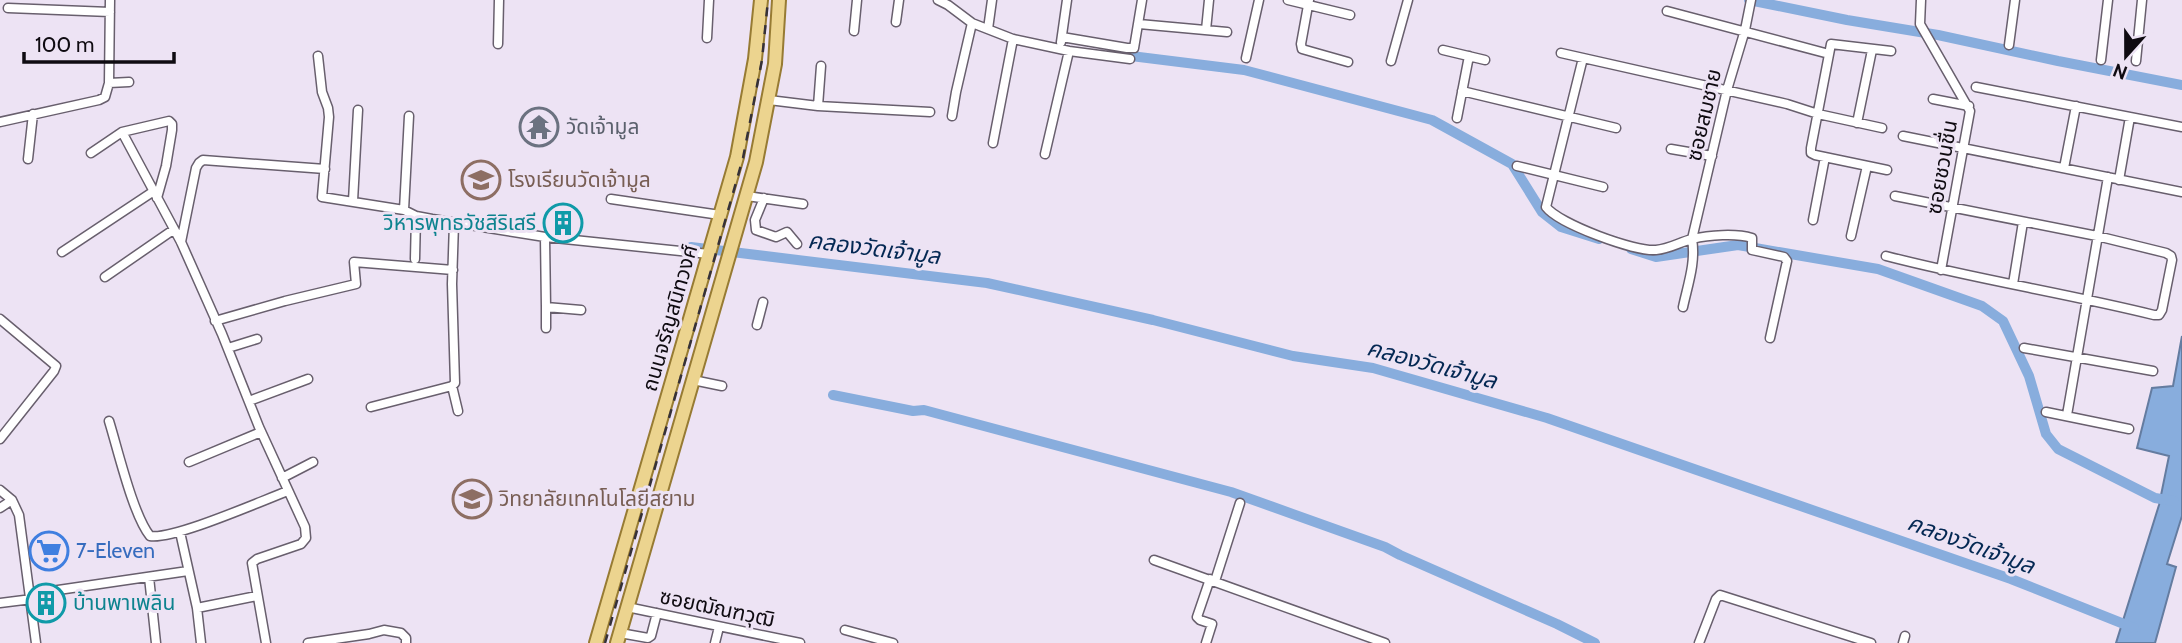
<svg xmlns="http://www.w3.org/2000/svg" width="2182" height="643" font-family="Cabin,'Noto Sans Thai',sans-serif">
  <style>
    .water { fill: #88addd; stroke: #647ca0; stroke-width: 2 }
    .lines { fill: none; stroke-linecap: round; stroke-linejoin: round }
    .canal { stroke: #88addd; stroke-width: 10 }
    .minor-casing { stroke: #685f6d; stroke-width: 11 }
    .primary-casing { stroke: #977b33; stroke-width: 16 }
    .minor { stroke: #fff; stroke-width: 8 }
    .primary { stroke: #ecd48f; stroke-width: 12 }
    .rail { stroke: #363138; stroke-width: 2.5; stroke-dasharray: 9 9; stroke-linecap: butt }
    .labels { text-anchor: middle; stroke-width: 6; stroke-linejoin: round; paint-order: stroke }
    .street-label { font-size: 21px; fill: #0f0b11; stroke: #ede3f4 }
    .worship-label { font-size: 21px; fill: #5b616d; stroke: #ede3f4; text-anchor: start }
    .education-label { font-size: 21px; fill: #785e54; stroke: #ede3f4; text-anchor: start }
    .culture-label { font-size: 21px; fill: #0d838f; stroke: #ede3f4; text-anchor: end }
    .shop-label { font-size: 21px; fill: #366cbe; stroke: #ede3f4; text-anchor: start }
    .water-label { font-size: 23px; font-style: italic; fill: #042853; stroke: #ede3f4 }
  </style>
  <rect width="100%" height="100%" fill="#ede3f4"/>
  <path class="water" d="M 2182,336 L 2182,516 L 2167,564 L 2176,567 L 2155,643 L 2116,643 L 2159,505 L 2169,456 L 2137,448 L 2152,388 L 2173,386 Z"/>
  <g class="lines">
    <path class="canal" d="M 1749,0 L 1847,20 L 1938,35 L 2058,61 L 2182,85
      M 1123,55 L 1244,70 L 1432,120 L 1512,164 L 1542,212 L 1561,227 L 1599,239
      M 691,247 L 987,283 L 1153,320 L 1293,356 L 1373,368 L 1547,418 L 2011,579 L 2134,628
      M 1631,249 L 1656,257 L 1738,245 L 1878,269 L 1982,306 L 2003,321 L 2029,376 L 2046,434 L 2058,449 L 2155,498 L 2174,501
      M 833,395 L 913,411 L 924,410 L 1231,492 L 1385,547 L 1400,555 L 1557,624 L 1595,643"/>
    <defs>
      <path id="minor" d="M 938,0 L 948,5 L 972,23 L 1013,39 L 1069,51 L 1130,59
        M 1288,0 L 1350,15
        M 1309,0 L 1301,44 L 1302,49 L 1348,62
        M 1921,0 L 1920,24 L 1970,111 L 1941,270
        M 8,8 L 110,12
        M 1667,11 L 1829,54
        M 896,22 L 899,0
        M 1139,24 L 1227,32
        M 988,29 L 992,0
        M 1206,30 L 1209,0
        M 854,31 L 857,0
        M 1062,37 L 1127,48 L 1134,48 L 1142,0
        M 707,38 L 709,0
        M 1061,42 L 1067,0
        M 498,44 L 499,0
        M 2009,45 L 2015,0
        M 1443,50 L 1485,60
        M 1561,53 L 1787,104 L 1818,114 L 1882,128
        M 318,56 L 322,92 L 328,108 L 329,117 L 322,197 L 404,210 L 416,216 L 432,219 L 545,237 L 709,254
        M 1246,58 L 1259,0
        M 1583,58 L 1546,207 C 1559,224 1635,252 1656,250 C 1669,249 1680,242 1692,239 C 1709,235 1736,233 1752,238 L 1752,250 L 1784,257 L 1787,261 L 1770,338
        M 2101,60 L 2108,0
        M 1391,61 L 1408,0
        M 2136,61 L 2142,0
        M 109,83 L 129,82
        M 1976,87 L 2182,127
        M 1462,91 L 1616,128
        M 1933,99 L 1969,106
        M 769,100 L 818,106 L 930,112
        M 818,106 L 821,66
        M 952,116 L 956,92 L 972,23
        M 1457,118 L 1469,56
        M 0,122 L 99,100 L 105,97 L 109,83 L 110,0
        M 1857,123 L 1872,50
        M 122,132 L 181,242 L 222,334 L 259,427 L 305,527 L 306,538 L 301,544 L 257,559 L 252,563 L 266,643
        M 1903,136 L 2182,192
        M 993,143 L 1013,39
        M 1671,149 L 1712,156
        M 91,153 L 122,132 L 169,121 L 172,124 L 172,130 L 166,166 L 157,198
        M 1045,154 L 1069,51
        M 28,159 L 33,114
        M 1517,166 L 1603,187
        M 2064,168 L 2076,106
        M 1887,170 L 1815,155 L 1811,153 L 1811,148 L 1831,44 L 1891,51
        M 2119,180 L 2130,117
        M 747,196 L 803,204
        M 764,198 L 755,220 L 756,230 L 776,237 L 787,232 L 797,244
        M 611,199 L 720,215
        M 353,201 L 358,110
        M 404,210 L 409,116
        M 1813,220 L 1825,157
        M 1851,236 L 1867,166
        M 545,237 L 546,307 L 581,310
        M 181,242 L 196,168 L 199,163 L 203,160 L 325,169
        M 62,252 L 154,191
        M 1886,256 C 1974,279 2065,293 2154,315 L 2159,315 L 2162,310 L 2172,260 L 2171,256 L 2166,253 L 2097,236 L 1895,196
        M 415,259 L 416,216
        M 105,277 L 173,230
        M 2013,284 L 2023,222
        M 1683,307 C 1688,284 1696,262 1692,239 L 1727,90 L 1745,30 L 1751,0
        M 0,319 L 56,366 L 54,371 L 0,439
        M 215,321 L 285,301 L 356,284 L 354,262 L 453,270
        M 757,325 L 763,302
        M 546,328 L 546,307
        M 228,348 L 257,339
        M 2024,348 L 2153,371
        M 693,380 L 722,386
        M 452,386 L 458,411
        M 249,401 L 308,379
        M 371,407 L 452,386 L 455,383 L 452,284 L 454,223
        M 2046,412 L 2129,429
        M 2067,415 L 2108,177
        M 109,421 C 118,450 133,515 150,536 C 173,540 261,501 288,491
        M 189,462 L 261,432
        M 282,478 L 313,462
        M 0,490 L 12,500 L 19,515 L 36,643
        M 0,508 L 12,500
        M 180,532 L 197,608 L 201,643
        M 1154,560 L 1385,643
        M 149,577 L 156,643
        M 1215,581 L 1240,503
        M 31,594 L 188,571
        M 0,603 L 32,599
        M 627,607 L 800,643
        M 197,608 L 257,596
        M 845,630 L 893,643
        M 620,633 L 648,638 L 651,636 L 657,613
        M 308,643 L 369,634 L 384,630 L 401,633 L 406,638 L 406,643
        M 715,643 L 719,627
        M 1206,643 L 1212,624 L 1200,620 L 1197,617 L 1210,579
        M 1699,643 L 1716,599 L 1720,595 L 1871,643
        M 1903,643 L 1905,636"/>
      <path id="primary" d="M 596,643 L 737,157 L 755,59 L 761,0
        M 617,643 L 756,162 L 775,64 L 779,0"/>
    </defs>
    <use href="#minor" class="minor-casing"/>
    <use href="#primary" class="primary-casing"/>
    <use href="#minor" class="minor"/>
    <use href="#primary" class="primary"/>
    <path class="rail" d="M 605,643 L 743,158 L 762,60 L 768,0"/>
  </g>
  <defs>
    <symbol id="temple-ring" viewBox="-11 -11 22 22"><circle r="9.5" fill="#ede3f4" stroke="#6b7280" stroke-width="1.5"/><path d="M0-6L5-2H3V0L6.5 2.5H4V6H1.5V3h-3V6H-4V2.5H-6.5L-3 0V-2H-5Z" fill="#6b7280"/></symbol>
    <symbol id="school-ring" viewBox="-11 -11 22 22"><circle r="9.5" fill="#ede3f4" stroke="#8d6e63" stroke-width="1.5"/><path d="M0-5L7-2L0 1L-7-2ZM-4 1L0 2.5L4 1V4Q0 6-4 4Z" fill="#8d6e63"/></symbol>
    <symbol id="building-ring" viewBox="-11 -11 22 22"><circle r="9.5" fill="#ede3f4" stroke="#0f9aa8" stroke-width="1.5"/><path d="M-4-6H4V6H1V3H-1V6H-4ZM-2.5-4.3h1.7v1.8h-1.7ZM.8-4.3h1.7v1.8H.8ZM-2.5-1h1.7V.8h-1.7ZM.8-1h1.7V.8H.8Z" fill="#0f9aa8"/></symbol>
    <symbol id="university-ring" viewBox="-11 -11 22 22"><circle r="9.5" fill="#ede3f4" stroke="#8d6e63" stroke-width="1.5"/><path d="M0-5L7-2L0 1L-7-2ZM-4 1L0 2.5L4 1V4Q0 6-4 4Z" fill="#8d6e63"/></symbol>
    <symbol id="supermarket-ring" viewBox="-11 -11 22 22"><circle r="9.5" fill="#ede3f4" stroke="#3f7fe0" stroke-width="1.5"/><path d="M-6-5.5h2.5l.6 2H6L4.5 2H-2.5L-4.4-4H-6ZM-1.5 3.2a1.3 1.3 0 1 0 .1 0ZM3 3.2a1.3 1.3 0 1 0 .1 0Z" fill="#3f7fe0"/></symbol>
  </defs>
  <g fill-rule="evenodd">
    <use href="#temple-ring" x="517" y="105" width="44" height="44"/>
    <use href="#school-ring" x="459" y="158" width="44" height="44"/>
    <use href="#building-ring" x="541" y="201" width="44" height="44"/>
    <use href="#university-ring" x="450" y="477" width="44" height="44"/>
    <use href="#supermarket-ring" x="27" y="529" width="44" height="44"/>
    <use href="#building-ring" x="24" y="581" width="44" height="44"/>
  </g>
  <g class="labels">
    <g class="street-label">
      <text transform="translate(1704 115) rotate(-77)" y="7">ซอยสมชาย</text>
      <text transform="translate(1942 167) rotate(-80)" y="7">ซอยชวนชื่น</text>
      <text transform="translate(670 318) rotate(-74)" y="7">ถนนจรัญสนิทวงศ์</text>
      <text transform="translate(717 608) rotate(12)" y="7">ซอยฒัณฑวุฒิ</text>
    </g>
    <g class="worship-label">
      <text x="566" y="134">วัดเจ้ามูล</text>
    </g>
    <g class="education-label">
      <text x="508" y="187">โรงเรียนวัดเจ้ามูล</text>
      <text x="499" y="506">วิทยาลัยเทคโนโลยีสยาม</text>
    </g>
    <g class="culture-label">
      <text x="536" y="230">วิหารพุทธวัชสิริเสรี</text>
      <text x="73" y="610" text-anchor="start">บ้านพาเพลิน</text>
    </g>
    <g class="shop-label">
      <text x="76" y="558">7-Eleven</text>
    </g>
    <g class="water-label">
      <text transform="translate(874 248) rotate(7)" y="8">คลองวัดเจ้ามูล</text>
      <text transform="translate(1432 364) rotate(15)" y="8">คลองวัดเจ้ามูล</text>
      <text transform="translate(1971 544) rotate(20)" y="8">คลองวัดเจ้ามูล</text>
    </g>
  </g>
  <g transform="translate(2126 56) rotate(201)" stroke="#ede3f4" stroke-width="5" paint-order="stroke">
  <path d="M0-5L12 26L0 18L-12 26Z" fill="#0f0b11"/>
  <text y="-10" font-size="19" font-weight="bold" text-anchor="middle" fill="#0f0b11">N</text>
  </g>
  <path d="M24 52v10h150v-10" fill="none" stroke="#0f0b11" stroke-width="3.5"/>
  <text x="35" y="52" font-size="21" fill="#0f0b11" stroke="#ede3f4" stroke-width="5" paint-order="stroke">100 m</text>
</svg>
